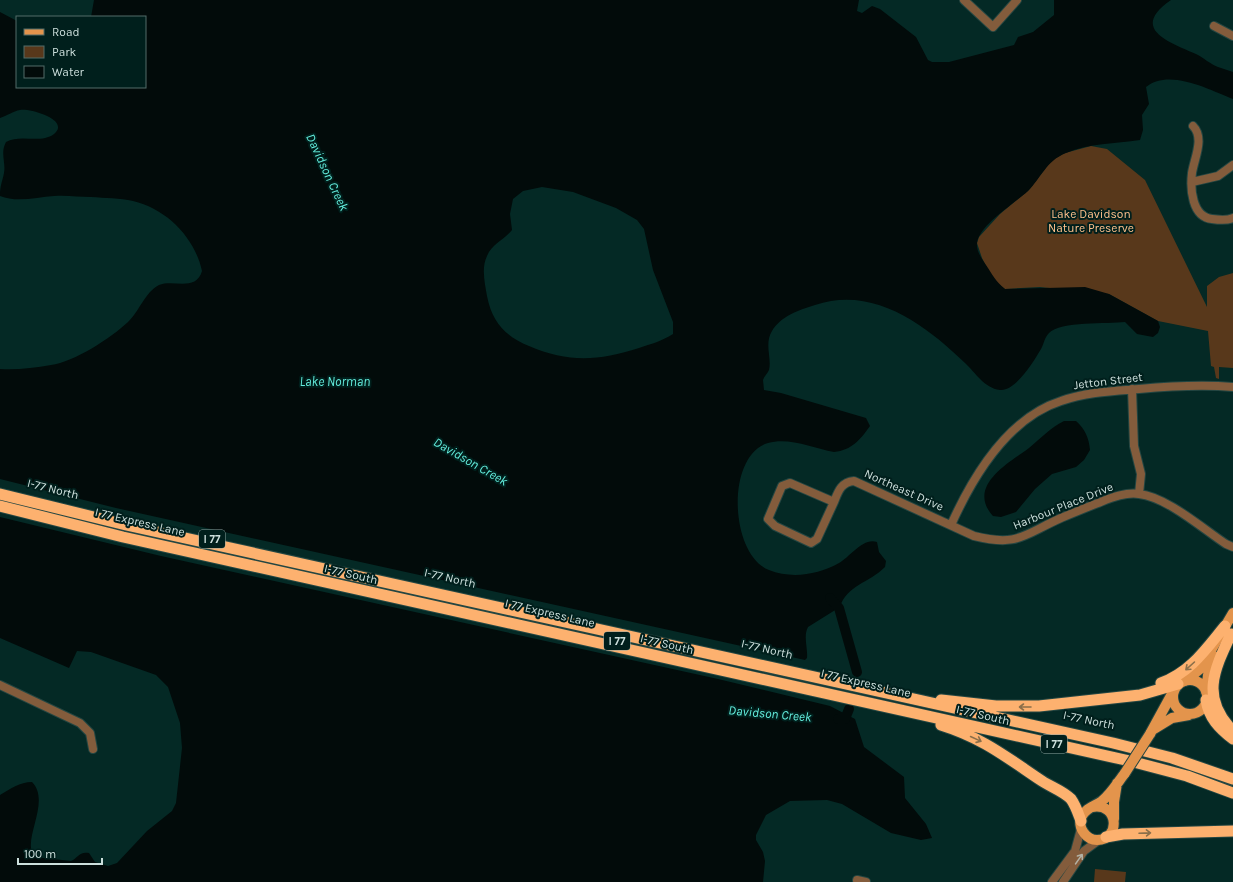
<svg xmlns="http://www.w3.org/2000/svg" width="1233" height="882" font-family="Karla,sans-serif">
  <style>
    .green { fill: #58381b }
    .water { fill: #020b0a; fill-rule: evenodd }
    .lines { fill: none; stroke-linecap: round; stroke-linejoin: round }
    .river { stroke: #020b0a; stroke-width: 10 }
    .minor-casing { stroke: #244642; stroke-width: 10 }
    .major-casing { stroke: #244642; stroke-width: 12 }
    .highway-casing { stroke: #244642; stroke-width: 13 }
    .minor { stroke: #835c3c; stroke-width: 8 }
    .major { stroke: #e3944c; stroke-width: 10 }
    .highway { stroke: #fdb16f; stroke-width: 11 }
    .major-bridge-casing { stroke: #244642; stroke-width: 12; stroke-linecap: butt }
    .major-bridge { stroke: #e3944c; stroke-width: 10 }
    .oneway { stroke: #8b6f4a }
    .oneway2 { stroke: #b2b1a4 }
    .labels { text-anchor: middle; stroke-width: 4; stroke-linejoin: round; paint-order: stroke }
    .shield { fill: #001f1c; stroke: #8fa5a2; stroke-width: 1 }
    .shield-label { font-size: 11px; font-weight: bold; fill: #ccdfdc }
    .park-label { font-size: 12px; fill: #fec08c; stroke: #001f1c }
    .street-label { font-size: 12px; fill: #ccdfdc; stroke: #001f1c }
    .water-label { font-size: 13px; font-style: italic; fill: #63eddd; stroke: #001f1c }
  </style>
  <rect width="100%" height="100%" fill="#042925"/>
  <path class="green" d="M 1091,146 L 1107,149 L 1145,180 L 1207,307 L 1207,286 L 1219,277 L 1233,273 L 1233,368 L 1219,367 L 1219,379 L 1216,378 L 1214,367 L 1211,366 L 1208,331 L 1158,321 L 1109,294 L 1040,287 L 1005,289 L 997,283 L 990,274 L 982,258 L 977,243 L 979,237 L 1000,214 L 1029,190 L 1052,160 L 1065,153 Z
    M 1095,869 L 1126,872 L 1125,882 L 1094,882 Z"/>
  <path class="water" d="M 94,0 L 859,0 L 857,11 L 862,13 L 872,6 L 880,9 L 916,37 L 928,60 L 932,62 L 949,62 L 1014,45 L 1018,37 L 1033,32 L 1054,15 L 1054,0 L 1171,0 C 1129,29 1169,42 1196,54 C 1204,58 1210,64 1218,67 C 1223,69 1228,70 1233,72 L 1233,99 C 1210,90 1169,68 1146,87 L 1149,104 L 1142,115 L 1143,130 L 1140,140 C 1115,144 1089,143 1066,153 C 1046,161 1041,178 1028,191 C 1015,203 979,225 977,243 C 976,251 982,259 986,265 C 992,274 996,282 1005,289 L 1085,287 L 1109,294 L 1158,321 L 1160,327 L 1158,333 L 1153,337 L 1137,334 L 1125,322 C 1108,324 1060,321 1049,333 C 1044,338 1044,344 1041,349 C 1034,361 1015,392 1000,390 C 984,388 976,373 965,363 C 926,325 873,285 815,305 C 799,310 781,316 772,331 C 764,344 772,358 769,370 C 768,373 764,376 763,380 L 764,390 L 781,393 L 866,418 L 870,426 C 860,440 852,450 834,452 C 813,448 789,437 768,443 C 725,456 730,555 769,570 C 791,579 818,575 839,563 C 850,557 863,537 877,542 L 879,552 L 886,561 L 885,567 C 869,583 847,585 840,607 L 808,627 C 803,636 808,648 807,658 L 805,660 L 116,508 L 0,479 L 0,369 C 17,370 34,368 51,365 C 74,362 111,338 128,322 C 139,312 145,292 159,285 C 173,279 196,292 202,271 C 195,238 167,209 133,201 C 120,198 105,198 91,197 C 79,197 67,195 54,196 C 37,197 17,203 0,196 C 0,185 2,183 4,173 C 6,162 0,153 6,142 C 20,134 41,144 54,134 C 71,120 30,108 20,110 C 13,111 7,116 0,118 L 0,12 L 17,21 L 17,87 L 145,87 L 145,17 L 91,17 ZM 542,187 L 573,192 L 616,208 L 637,220 L 644,229 L 653,270 L 673,322 L 673,334 C 662,341 651,344 639,348 C 599,361 568,363 529,346 C 505,336 492,322 487,296 C 485,284 481,268 487,256 C 492,244 504,240 512,230 L 510,214 L 513,199 L 523,191 Z
    M 1064,421 L 1076,421 C 1085,429 1089,438 1090,450 L 1084,460 L 1076,467 L 1052,474 L 1035,489 L 1016,512 L 1001,517 L 993,516 C 966,486 1009,463 1029,448 C 1041,438 1050,428 1064,421 Z
    M 0,517 L 161,556 L 718,679 L 830,706 L 855,719 L 864,747 L 904,777 L 905,798 L 926,824 L 932,838 L 921,840 L 891,833 L 842,804 L 827,800 L 790,801 L 766,815 L 756,835 L 756,840 L 763,852 L 765,861 L 763,882 L 0,882 L 0,795 C 10,789 20,782 32,782 C 52,802 20,842 35,857 L 71,861 C 78,858 79,851 89,853 L 95,862 L 108,866 L 117,863 L 147,831 L 172,811 L 176,803 L 182,748 L 180,723 L 168,687 L 156,675 L 91,652 L 77,651 L 69,668 L 0,638 Z"/>
  <g class="lines">
    <path class="river" d="M 830,598 L 839,608 L 857,672
      M 838,719 L 845,719 L 849,709"/>
    <defs>
      <path id="minor" d="M 964,0 L 993,27 L 1017,0
        M 1214,26 L 1233,36
        M 1193,126 C 1205,138 1194,159 1192,173 C 1190,189 1192,217 1212,219 C 1219,220 1227,221 1233,218
        M 1192,182 L 1218,176 L 1233,165
        M 1132,389 L 1134,446 L 1141,474 L 1139,494
        M 790,483 L 834,502 L 817,539 L 811,543 L 775,526 L 768,519 L 782,486 Z
        M 834,502 C 838,492 841,482 854,481 L 974,536 C 1018,547 1023,535 1061,518 C 1073,513 1085,508 1098,503 C 1111,498 1125,492 1139,494 C 1167,497 1203,529 1226,544 L 1233,547
        M 951,525 C 973,476 1008,418 1061,401 C 1086,392 1113,391 1139,389 C 1171,386 1201,384 1233,387
        M 0,685 L 80,723 L 90,733 L 93,749
        M 857,880 L 866,882
        M 1052,882 L 1075,851 L 1081,829
        M 1063,882 L 1084,851 L 1099,840"/>
      <path id="major" d="M1173 697a17 17 0 1 1 34 0a17 17 0 1 1-34 0Z
        M 1185,681 L 1200,669 L 1233,613
        M 1206,692 L 1208,675 L 1214,656
        M 1154,729 L 1172,718 L 1189,715
        M 1150,734 L 1173,692
        M 1092,807 C 1119,802 1121,840 1097,840 C 1092,840 1087,837 1084,833 C 1080,828 1079,821 1082,816 C 1086,808 1095,806 1102,801 C 1111,794 1118,782 1125,773
        M 1114,819 L 1114,802 L 1117,783"/>
      <path id="highway" d="M 0,494 L 126,525 L 1113,743 L 1172,758 L 1233,779
        M 0,506 L 123,537 L 1130,761 L 1187,776 L 1233,793
        M 1231,634 C 1214,670 1200,698 1233,731
        M 1161,683 C 1190,673 1206,649 1225,626
        M 941,700 L 996,706 L 1039,706 L 1140,695 L 1178,684
        M 1206,700 C 1209,718 1219,728 1233,739
        M 941,725 C 983,738 1006,757 1042,781 C 1051,787 1063,791 1071,799 C 1076,806 1078,813 1081,821
        M 1106,837 L 1123,834 L 1233,831"/>
    </defs>
    <use href="#minor" class="minor-casing"/>
    <use href="#major" class="major-casing"/>
    <use href="#highway" class="highway-casing"/>
    <use href="#minor" class="minor"/>
    <use href="#major" class="major"/>
    <use href="#highway" class="highway"/>
    <defs>
      <path id="major-bridge" d="M 1125,773 L 1150,734"/>
    </defs>
    <use href="#major-bridge" class="major-bridge-casing"/>
    <use href="#major-bridge" class="major-bridge"/>
  </g>
  <defs><path id="oneway-shaft" d="M-6 0H5M1.5-3L5.5 0L1.5 3" fill="none" stroke-width="1.6" stroke-linecap="round" stroke-linejoin="round"/></defs>
  <g class="oneway">
    <use href="#oneway-shaft" transform="translate(1190 666) rotate(138)"/>
    <use href="#oneway-shaft" transform="translate(1025 707) rotate(180)"/>
    <use href="#oneway-shaft" transform="translate(976 739) rotate(25)"/>
    <use href="#oneway-shaft" transform="translate(1145 833) rotate(-2)"/>
  </g>
  <use class="oneway2" href="#oneway-shaft" transform="translate(1079 859) rotate(-55)"/>
  <g class="labels">
    <g class="shield">
      <rect x="199" y="530" width="26" height="18" rx="3"/>
      <rect x="604" y="632" width="26" height="18" rx="3"/>
      <rect x="1041" y="735" width="26" height="18" rx="3"/>
    </g>
    <g class="shield-label">
      <text x="212" y="543">I 77</text>
      <text x="617" y="645">I 77</text>
      <text x="1054" y="748">I 77</text>
    </g>
    <g class="park-label">
      <text x="1091" y="218">Lake Davidson<tspan x="1091" dy="14">Nature Preserve</tspan></text>
    </g>
    <g class="street-label">
      <text transform="translate(1108 381) rotate(-7)" y="4">Jetton Street</text>
      <text transform="translate(53 489) rotate(14)" y="4">I-77 North</text>
      <text transform="translate(904 490) rotate(24)" y="4">Northeast Drive</text>
      <text transform="translate(1063 506) rotate(-22)" y="4">Harbour Place Drive</text>
      <text transform="translate(140 522) rotate(13)" y="4">I 77 Express Lane</text>
      <text transform="translate(351 574) rotate(13)" y="4">I-77 South</text>
      <text transform="translate(450 578) rotate(13)" y="4">I-77 North</text>
      <text transform="translate(550 613) rotate(13)" y="4">I 77 Express Lane</text>
      <text transform="translate(667 644) rotate(13)" y="4">I-77 South</text>
      <text transform="translate(767 649) rotate(13)" y="4">I-77 North</text>
      <text transform="translate(866 683) rotate(13)" y="4">I 77 Express Lane</text>
      <text transform="translate(983 715) rotate(13)" y="4">I-77 South</text>
      <text transform="translate(1089 720) rotate(12)" y="4">I-77 North</text>
    </g>
    <g class="water-label">
      <text transform="translate(328 172) rotate(65)" y="5">Davidson Creek</text>
      <text x="335" y="386">Lake Norman</text>
      <text transform="translate(471 461) rotate(30)" y="5">Davidson Creek</text>
      <text transform="translate(770 713) rotate(5)" y="5">Davidson Creek</text>
    </g>
  </g>
  <rect x="16" y="16" width="130" height="72" fill="#001f1c" stroke="#526c69"/>
  <rect x="24" y="29" width="20" height="6" fill="#e3944c" stroke="#526c69"/>
  <text x="52" y="36" font-size="12" fill="#ccdfdc">Road</text>
  <rect x="24" y="46" width="20" height="12" fill="#58381b" stroke="#526c69"/>
  <text x="52" y="56" font-size="12" fill="#ccdfdc">Park</text>
  <rect x="24" y="66" width="20" height="12" fill="#020b0a" stroke="#526c69"/>
  <text x="52" y="76" font-size="12" fill="#ccdfdc">Water</text>
  <path d="M18 858v6h84v-6" fill="none" stroke="#ccdfdc" stroke-width="2"/>
  <text x="24" y="858" font-size="12" fill="#ccdfdc" stroke="#001f1c" stroke-width="3" paint-order="stroke">100 m</text>
</svg>
